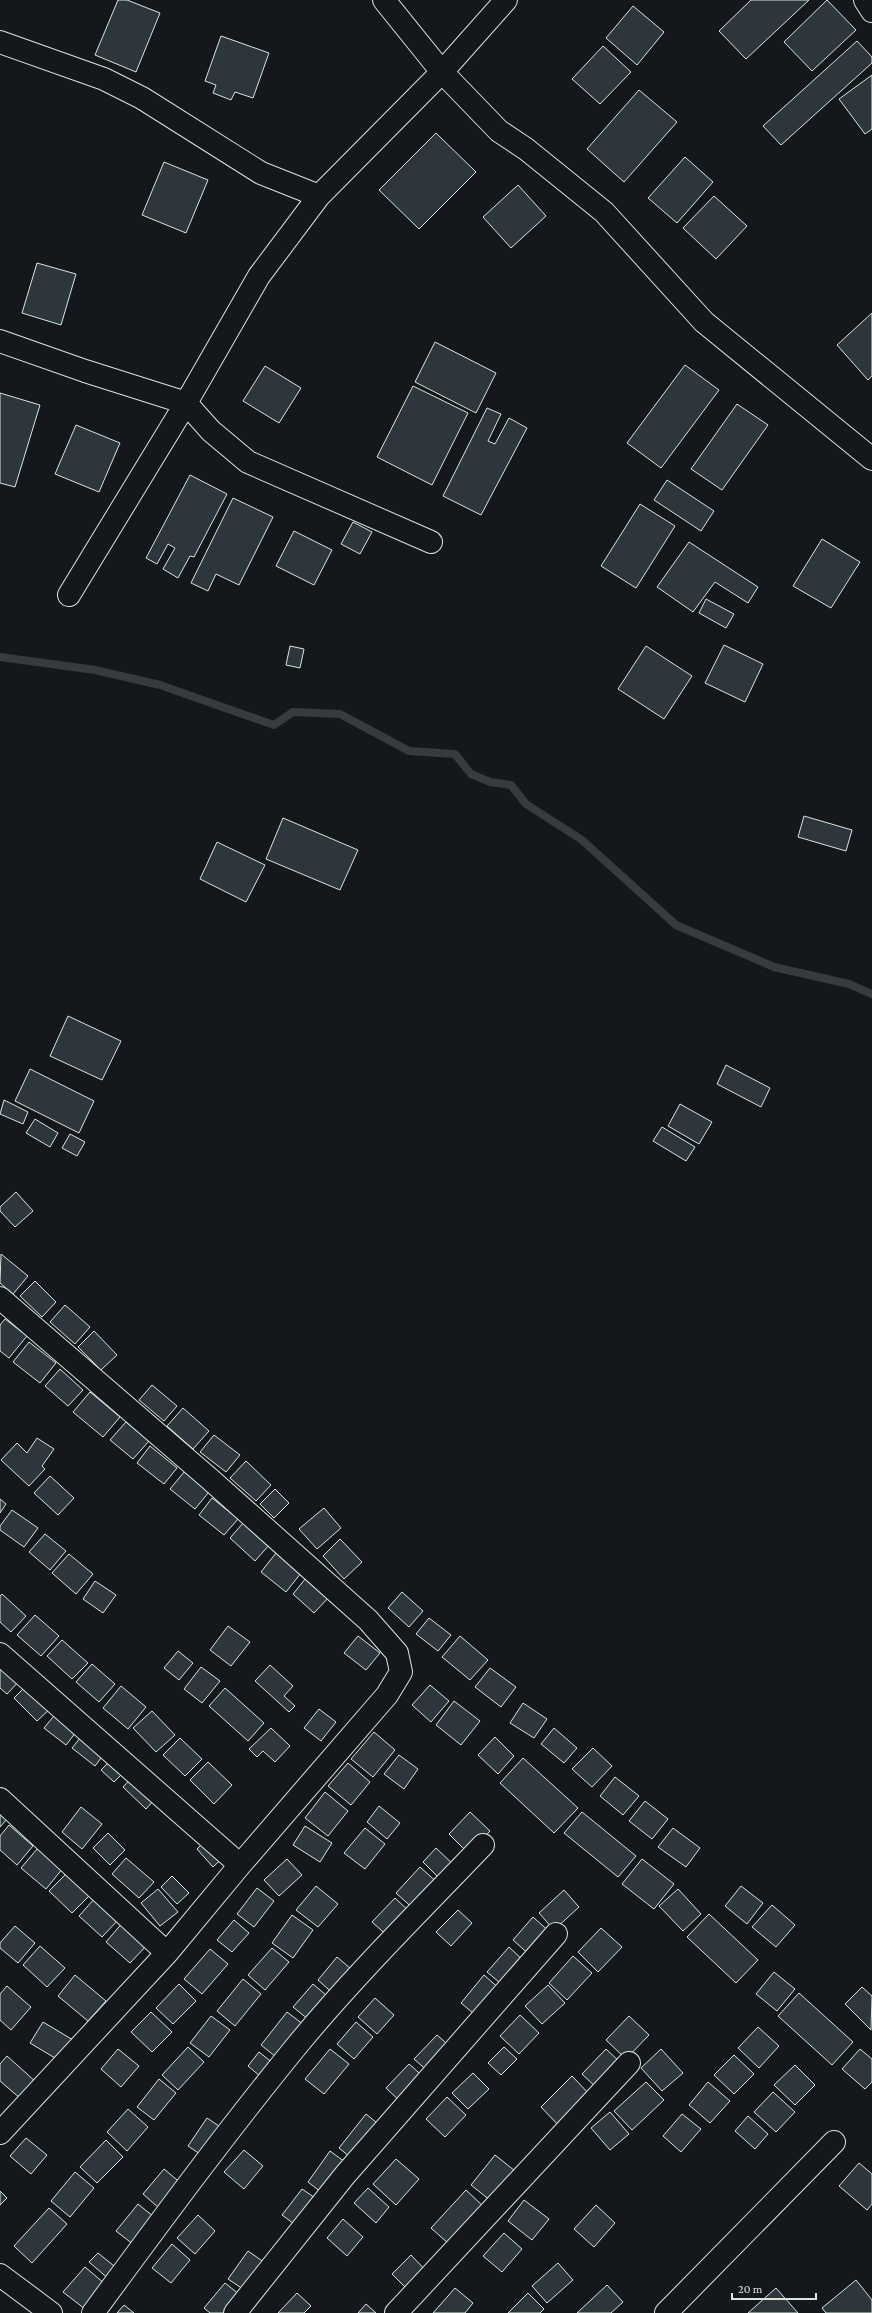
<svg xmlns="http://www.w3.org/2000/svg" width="872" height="2313" font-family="'Crimson Pro',serif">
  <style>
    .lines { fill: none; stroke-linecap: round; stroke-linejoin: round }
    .stream { stroke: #363b3e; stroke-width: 8 }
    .building { fill: #2c363c; stroke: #d8e6dc }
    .minor-casing { stroke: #d8e6dc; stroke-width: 24 }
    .minor { stroke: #14181c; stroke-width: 22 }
  </style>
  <rect width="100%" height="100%" fill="#14181c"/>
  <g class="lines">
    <path class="stream" d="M 0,657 L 95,670 L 160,685 L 274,725 L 293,712 L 340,714 L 409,751 L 455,754 L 471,774 L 490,782 L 511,785 L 526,804 L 582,840 L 676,925 L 774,967 L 849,984 L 872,994"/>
  </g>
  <path class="building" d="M 118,0 L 127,0 L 160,13 L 136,72 L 95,55 Z
    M 751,0 L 809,0 L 746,59 L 719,31 Z
    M 827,0 L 856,30 L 812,71 L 784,42 Z
    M 633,6 L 664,32 L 637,65 L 606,38 Z
    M 221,36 L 269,53 L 253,98 L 235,92 L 231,100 L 213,93 L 216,85 L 205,81 Z
    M 857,41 L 872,57 L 872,63 L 781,145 L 763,126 Z
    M 603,46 L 631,72 L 600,104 L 572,79 Z
    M 872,75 L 872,129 L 865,134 L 839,99 Z
    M 639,90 L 677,122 L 624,182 L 587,149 Z
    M 436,133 L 476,172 L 419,229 L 379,190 Z
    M 685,157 L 713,182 L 677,223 L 648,198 Z
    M 164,162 L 208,180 L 186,233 L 142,215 Z
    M 518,185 L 546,216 L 511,248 L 483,217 Z
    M 714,196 L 747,226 L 716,259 L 683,228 Z
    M 37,263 L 76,274 L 61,325 L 22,313 Z
    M 872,313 L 872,376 L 868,380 L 837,345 Z
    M 435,342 L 496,373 L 476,413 L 415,382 Z
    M 685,365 L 719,390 L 661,468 L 627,443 Z
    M 265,366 L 301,388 L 279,423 L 243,401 Z
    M 413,386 L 468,413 L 432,485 L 377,457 Z
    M 0,393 L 40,405 L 15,487 L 0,483 Z
    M 737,404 L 768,425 L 722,490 L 691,469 Z
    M 487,408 L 501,414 L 488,441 L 495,444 L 509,418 L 527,428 L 481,515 L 443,496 Z
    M 76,425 L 120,443 L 99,492 L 55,474 Z
    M 190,475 L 227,494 L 194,557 L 190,556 L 178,578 L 163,569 L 175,548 L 168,544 L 157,564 L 146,558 Z
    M 667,480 L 714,511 L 701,531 L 654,500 Z
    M 233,498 L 273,517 L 239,585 L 216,574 L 208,591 L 191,583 Z
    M 640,504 L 675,526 L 636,588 L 601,566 Z
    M 353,522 L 372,532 L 360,554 L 341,544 Z
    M 294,531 L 332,550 L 314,585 L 276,566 Z
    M 822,539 L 860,562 L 831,608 L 793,586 Z
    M 689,542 L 758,587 L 748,603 L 715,582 L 693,612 L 657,587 Z
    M 706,599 L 734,614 L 726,628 L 699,613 Z
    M 724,645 L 763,664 L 745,702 L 705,683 Z
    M 290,646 L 304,649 L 300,668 L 286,665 Z
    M 646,646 L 692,676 L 664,719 L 618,689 Z
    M 804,816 L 852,830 L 846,851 L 798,837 Z
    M 283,818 L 358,850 L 340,890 L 266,859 Z
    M 217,842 L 265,865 L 246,902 L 200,879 Z
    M 68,1016 L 121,1041 L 102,1080 L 50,1056 Z
    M 726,1065 L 770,1088 L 761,1107 L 717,1084 Z
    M 30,1069 L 94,1101 L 79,1133 L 15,1101 Z
    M 4,1100 L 28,1112 L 23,1124 L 0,1114 Z
    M 680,1104 L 712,1122 L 699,1144 L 668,1126 Z
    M 35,1119 L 58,1133 L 50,1147 L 26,1133 Z
    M 662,1127 L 695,1147 L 686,1161 L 653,1141 Z
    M 70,1134 L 85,1142 L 77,1156 L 62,1148 Z
    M 16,1192 L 33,1211 L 15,1227 L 0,1211 L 0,1207 Z
    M 1,1254 L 28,1276 L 13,1294 L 0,1283 Z
    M 35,1281 L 56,1302 L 42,1317 L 20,1296 Z
    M 65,1305 L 90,1327 L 75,1344 L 50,1322 Z
    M 5,1319 L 27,1336 L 9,1358 L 0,1351 L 0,1325 Z
    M 94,1331 L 117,1355 L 101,1370 L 78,1347 Z
    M 29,1342 L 56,1363 L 40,1383 L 13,1362 Z
    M 60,1369 L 83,1390 L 68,1406 L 45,1386 Z
    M 152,1385 L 177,1406 L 164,1421 L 139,1400 Z
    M 90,1392 L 120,1417 L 103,1437 L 73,1412 Z
    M 183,1408 L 209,1431 L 193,1449 L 167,1426 Z
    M 126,1422 L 149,1441 L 133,1459 L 110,1440 Z
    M 214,1435 L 240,1455 L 226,1472 L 200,1452 Z
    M 37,1438 L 54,1449 L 42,1466 L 45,1469 L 29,1486 L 1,1460 L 17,1443 L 27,1453 Z
    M 150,1446 L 177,1468 L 164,1484 L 137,1463 Z
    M 246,1461 L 271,1485 L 256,1501 L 230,1478 Z
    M 185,1471 L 209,1492 L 195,1509 L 170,1489 Z
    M 50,1476 L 74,1498 L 58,1515 L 34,1493 Z
    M 275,1489 L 289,1503 L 274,1518 L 260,1504 Z
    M 212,1498 L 238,1519 L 224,1535 L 199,1515 Z
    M 0,1499 L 6,1504 L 0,1513 Z
    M 324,1508 L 341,1528 L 317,1549 L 299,1529 Z
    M 12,1510 L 38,1528 L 24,1547 L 0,1530 L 0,1526 Z
    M 244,1522 L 270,1544 L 255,1561 L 230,1538 Z
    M 45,1534 L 66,1551 L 50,1570 L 29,1552 Z
    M 340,1539 L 362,1562 L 344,1579 L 323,1556 Z
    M 276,1553 L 301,1573 L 286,1592 L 261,1572 Z
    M 69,1554 L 93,1574 L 76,1594 L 52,1573 Z
    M 306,1578 L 329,1597 L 314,1613 L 293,1594 Z
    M 95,1581 L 116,1595 L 103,1613 L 83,1599 Z
    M 402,1592 L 423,1611 L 409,1627 L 388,1608 Z
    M 2,1594 L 26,1616 L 11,1632 L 0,1622 L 0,1596 Z
    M 35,1615 L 59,1636 L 41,1656 L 17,1635 Z
    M 429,1618 L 451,1635 L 438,1651 L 416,1634 Z
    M 228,1626 L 250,1642 L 231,1666 L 210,1650 Z
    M 358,1636 L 380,1653 L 366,1670 L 344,1653 Z
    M 460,1636 L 488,1660 L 470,1680 L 442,1657 Z
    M 62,1640 L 88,1663 L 72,1679 L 47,1656 Z
    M 178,1651 L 193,1663 L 179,1680 L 164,1668 Z
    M 0,1657 L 22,1678 L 7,1694 L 0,1688 Z
    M 92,1664 L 115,1684 L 99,1702 L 76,1682 Z
    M 270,1665 L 293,1686 L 284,1696 L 295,1706 L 289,1712 L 255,1681 Z
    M 201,1667 L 220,1681 L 202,1703 L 184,1689 Z
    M 490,1668 L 516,1687 L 501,1707 L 475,1687 Z
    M 29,1683 L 53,1706 L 37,1721 L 14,1698 Z
    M 430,1685 L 449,1701 L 431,1722 L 412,1705 Z
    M 121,1686 L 146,1707 L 128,1729 L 103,1708 Z
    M 225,1688 L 264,1723 L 248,1741 L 209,1706 Z
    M 454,1701 L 480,1721 L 461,1745 L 436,1725 Z
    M 523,1703 L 547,1719 L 534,1738 L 510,1723 Z
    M 319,1709 L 336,1722 L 321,1741 L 304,1728 Z
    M 58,1711 L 80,1727 L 66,1745 L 44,1728 Z
    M 152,1711 L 175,1735 L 156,1752 L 133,1728 Z
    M 271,1728 L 290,1746 L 275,1762 L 263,1751 L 257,1757 L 249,1749 Z
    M 554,1728 L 577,1748 L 564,1763 L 541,1744 Z
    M 85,1732 L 107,1750 L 95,1766 L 72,1748 Z
    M 374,1732 L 395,1750 L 373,1777 L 351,1759 Z
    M 495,1737 L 514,1756 L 498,1774 L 478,1755 Z
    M 180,1738 L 202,1759 L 185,1776 L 163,1755 Z
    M 593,1748 L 612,1766 L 592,1787 L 572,1769 Z
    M 120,1751 L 132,1764 L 114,1782 L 101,1770 Z
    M 399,1755 L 418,1769 L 404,1789 L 384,1774 Z
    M 523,1758 L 578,1808 L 554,1833 L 500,1783 Z
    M 208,1762 L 232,1785 L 214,1804 L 190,1780 Z
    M 348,1763 L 370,1782 L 351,1805 L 328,1786 Z
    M 138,1771 L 161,1792 L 146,1809 L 123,1787 Z
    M 615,1777 L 639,1796 L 623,1815 L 600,1796 Z
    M 325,1792 L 348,1811 L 328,1836 L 305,1818 Z
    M 645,1801 L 668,1819 L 652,1839 L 629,1821 Z
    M 379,1806 L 400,1823 L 387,1839 L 367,1822 Z
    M 81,1807 L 102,1824 L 82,1849 L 62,1832 Z
    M 470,1812 L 490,1831 L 469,1854 L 449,1834 Z
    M 582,1812 L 636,1856 L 618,1877 L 564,1833 Z
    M 0,1813 L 7,1819 L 0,1827 Z
    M 9,1825 L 33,1846 L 17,1865 L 0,1850 L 0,1836 Z
    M 305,1826 L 332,1843 L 320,1862 L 293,1845 Z
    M 365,1828 L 385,1844 L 365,1869 L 344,1853 Z
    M 673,1828 L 700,1848 L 686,1867 L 658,1847 Z
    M 214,1832 L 231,1850 L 213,1867 L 197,1849 Z
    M 108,1833 L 125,1850 L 110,1865 L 93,1848 Z
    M 38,1848 L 63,1868 L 46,1889 L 21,1868 Z
    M 436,1848 L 457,1868 L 443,1882 L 423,1862 Z
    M 126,1858 L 154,1882 L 139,1898 L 112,1874 Z
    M 287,1859 L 302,1875 L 279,1896 L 264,1880 Z
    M 642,1859 L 674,1884 L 654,1909 L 622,1884 Z
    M 420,1867 L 440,1885 L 416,1911 L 396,1893 Z
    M 69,1871 L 92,1893 L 72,1913 L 49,1891 Z
    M 172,1876 L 189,1893 L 177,1904 L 161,1887 Z
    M 316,1886 L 338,1904 L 318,1927 L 296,1910 Z
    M 741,1886 L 763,1903 L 747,1924 L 725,1906 Z
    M 257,1888 L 274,1901 L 254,1927 L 237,1914 Z
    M 158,1889 L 178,1912 L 160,1926 L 141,1903 Z
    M 678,1889 L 701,1914 L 683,1931 L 659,1906 Z
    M 564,1890 L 579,1907 L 554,1930 L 539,1913 Z
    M 95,1898 L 119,1919 L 102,1937 L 79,1916 Z
    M 395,1898 L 412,1914 L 390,1938 L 372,1922 Z
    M 772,1905 L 795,1925 L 776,1947 L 752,1927 Z
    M 458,1910 L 472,1923 L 451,1946 L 436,1932 Z
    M 709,1914 L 758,1960 L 736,1983 L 687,1937 Z
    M 292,1915 L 313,1930 L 293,1958 L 272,1943 Z
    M 533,1917 L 552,1934 L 532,1957 L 513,1940 Z
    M 234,1920 L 249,1933 L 232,1952 L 217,1940 Z
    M 124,1921 L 149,1943 L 130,1963 L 106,1942 Z
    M 15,1926 L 35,1943 L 18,1963 L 0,1948 L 0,1943 Z
    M 601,1928 L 622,1947 L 598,1972 L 578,1952 Z
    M 40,1946 L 65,1968 L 47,1987 L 23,1965 Z
    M 509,1947 L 526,1963 L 505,1987 L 487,1972 Z
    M 272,1948 L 289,1962 L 265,1990 L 248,1975 Z
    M 210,1949 L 228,1964 L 202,1994 L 184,1979 Z
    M 573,1956 L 592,1973 L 567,2000 L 549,1983 Z
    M 337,1957 L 357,1974 L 337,1997 L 318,1980 Z
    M 774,1972 L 795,1989 L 777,2011 L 756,1994 Z
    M 75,1975 L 106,2001 L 88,2021 L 58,1996 Z
    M 484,1975 L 502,1991 L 479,2018 L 461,2003 Z
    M 243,1979 L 261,1994 L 235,2026 L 217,2011 Z
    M 179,1984 L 196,2001 L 173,2024 L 156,2008 Z
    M 313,1984 L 333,2001 L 314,2024 L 293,2007 Z
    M 548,1985 L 565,2003 L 542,2024 L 525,2006 Z
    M 7,1986 L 31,2007 L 11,2030 L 0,2020 L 0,1994 Z
    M 862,1987 L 872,1996 L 871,2030 L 845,2004 Z
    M 799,1993 L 853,2042 L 832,2065 L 778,2016 Z
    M 375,1998 L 394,2015 L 377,2034 L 358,2017 Z
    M 151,2012 L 172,2032 L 152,2052 L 131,2032 Z
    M 287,2012 L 308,2028 L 281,2061 L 261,2045 Z
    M 520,2015 L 539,2033 L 519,2054 L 500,2036 Z
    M 211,2016 L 230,2030 L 209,2057 L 190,2043 Z
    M 629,2016 L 649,2035 L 626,2059 L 606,2040 Z
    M 43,2022 L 73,2040 L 60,2061 L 30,2043 Z
    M 356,2022 L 373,2037 L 354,2059 L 337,2044 Z
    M 758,2027 L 779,2046 L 759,2068 L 738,2048 Z
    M 437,2035 L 453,2049 L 430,2073 L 414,2059 Z
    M 188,2047 L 204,2062 L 178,2090 L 162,2075 Z
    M 504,2047 L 517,2059 L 501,2075 L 488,2063 Z
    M 118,2049 L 139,2066 L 121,2087 L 101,2069 Z
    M 330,2049 L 349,2064 L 324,2094 L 305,2079 Z
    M 606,2049 L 622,2064 L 598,2089 L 582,2074 Z
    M 661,2049 L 683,2073 L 662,2091 L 641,2068 Z
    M 860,2049 L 872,2059 L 872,2082 L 865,2089 L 842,2069 Z
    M 259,2052 L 279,2068 L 267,2082 L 248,2066 Z
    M 734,2055 L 754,2074 L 734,2094 L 714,2075 Z
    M 7,2056 L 36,2082 L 21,2099 L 0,2081 L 0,2064 Z
    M 409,2064 L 426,2079 L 403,2104 L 386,2088 Z
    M 795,2065 L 815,2085 L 795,2105 L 774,2085 Z
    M 473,2073 L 489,2089 L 468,2109 L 452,2093 Z
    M 572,2076 L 592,2097 L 561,2128 L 541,2107 Z
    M 159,2079 L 176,2093 L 154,2120 L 137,2107 Z
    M 646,2082 L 664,2100 L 632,2130 L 614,2111 Z
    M 708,2082 L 730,2101 L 710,2123 L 689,2105 Z
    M 773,2092 L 795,2112 L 776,2132 L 754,2112 Z
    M 447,2097 L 466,2115 L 445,2137 L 426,2119 Z
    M 128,2109 L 148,2127 L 127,2151 L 107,2132 Z
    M 610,2112 L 629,2134 L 610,2150 L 591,2128 Z
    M 366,2114 L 382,2127 L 355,2161 L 339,2148 Z
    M 682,2114 L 701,2129 L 681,2152 L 663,2136 Z
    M 748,2116 L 768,2134 L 755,2149 L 735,2131 Z
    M 207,2118 L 231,2134 L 212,2162 L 188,2146 Z
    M 26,2138 L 47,2155 L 31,2174 L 10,2156 Z
    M 106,2140 L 123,2157 L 97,2183 L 80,2167 Z
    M 244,2150 L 263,2166 L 244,2189 L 224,2172 Z
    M 330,2151 L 349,2165 L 326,2196 L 308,2182 Z
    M 495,2155 L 515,2171 L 491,2201 L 471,2185 Z
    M 396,2159 L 419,2179 L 396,2205 L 373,2184 Z
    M 859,2163 L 872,2174 L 872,2204 L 867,2210 L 839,2186 Z
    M 164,2169 L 189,2190 L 167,2215 L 143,2194 Z
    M 75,2172 L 94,2188 L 70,2217 L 51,2201 Z
    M 368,2188 L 389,2207 L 376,2223 L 354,2203 Z
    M 302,2189 L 321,2202 L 301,2229 L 282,2215 Z
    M 466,2190 L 484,2207 L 449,2244 L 431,2228 Z
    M 0,2191 L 7,2198 L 0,2205 Z
    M 524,2200 L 549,2219 L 532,2240 L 508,2221 Z
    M 138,2204 L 159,2221 L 138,2248 L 116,2231 Z
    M 596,2205 L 615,2223 L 594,2247 L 574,2229 Z
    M 49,2208 L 67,2224 L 32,2263 L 14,2246 Z
    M 198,2215 L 215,2231 L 195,2254 L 177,2238 Z
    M 343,2219 L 363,2237 L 347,2256 L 327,2238 Z
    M 504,2233 L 522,2249 L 502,2272 L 483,2256 Z
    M 172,2244 L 190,2260 L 171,2283 L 152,2268 Z
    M 248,2251 L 268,2265 L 249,2293 L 228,2279 Z
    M 98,2253 L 119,2270 L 110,2280 L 89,2262 Z
    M 411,2255 L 429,2274 L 410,2292 L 392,2274 Z
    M 558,2263 L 573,2280 L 547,2303 L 532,2286 Z
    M 85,2267 L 105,2284 L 85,2309 L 63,2292 Z
    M 856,2280 L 872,2300 L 872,2313 L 826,2313 L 822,2308 Z
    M 225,2283 L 245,2299 L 233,2313 L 210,2313 L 204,2308 Z
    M 607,2285 L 623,2302 L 611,2313 L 577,2313 Z
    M 455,2288 L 473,2303 L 465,2313 L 433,2313 Z
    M 776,2288 L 798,2313 L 748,2313 Z
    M 297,2293 L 311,2306 L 304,2313 L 278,2313 Z
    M 528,2293 L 544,2309 L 540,2313 L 508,2313 Z
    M 366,2304 L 376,2313 L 358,2313 Z
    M 124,2305 L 134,2313 L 117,2313 Z"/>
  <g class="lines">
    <defs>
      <path id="minor" d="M 384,0 L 442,72 L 499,131 L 526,149 L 604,212 L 704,322 L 872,459
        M 865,0 L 872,11
        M 0,42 L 104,79 L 142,98 L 261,173 L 319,196
        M 0,341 L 85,371 L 186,403 L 211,431 L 248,462 L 431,542
        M 69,595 L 186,403 L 259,276 L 319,196 L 442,72 L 506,0
        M 0,1298 L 211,1480 L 368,1620 L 397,1653 L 401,1672 L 387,1695 L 240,1865 L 167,1953 L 0,2133
        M 0,1654 L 240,1865
        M 0,1799 L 167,1953
        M 0,2275 L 51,2313
        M 93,2313 C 160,2222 227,2131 299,2043 C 356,1974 421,1910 483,1845
        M 235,2313 L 345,2175 L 556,1934
        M 396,2313 L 629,2063
        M 666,2313 L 834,2142"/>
    </defs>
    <use href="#minor" class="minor-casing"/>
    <use href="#minor" class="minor"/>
  </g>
  <path d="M732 2293v6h84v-6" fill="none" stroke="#d8e6dc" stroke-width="2"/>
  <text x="738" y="2293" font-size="12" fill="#d8e6dc" stroke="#14181c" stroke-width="3" paint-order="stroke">20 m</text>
</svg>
